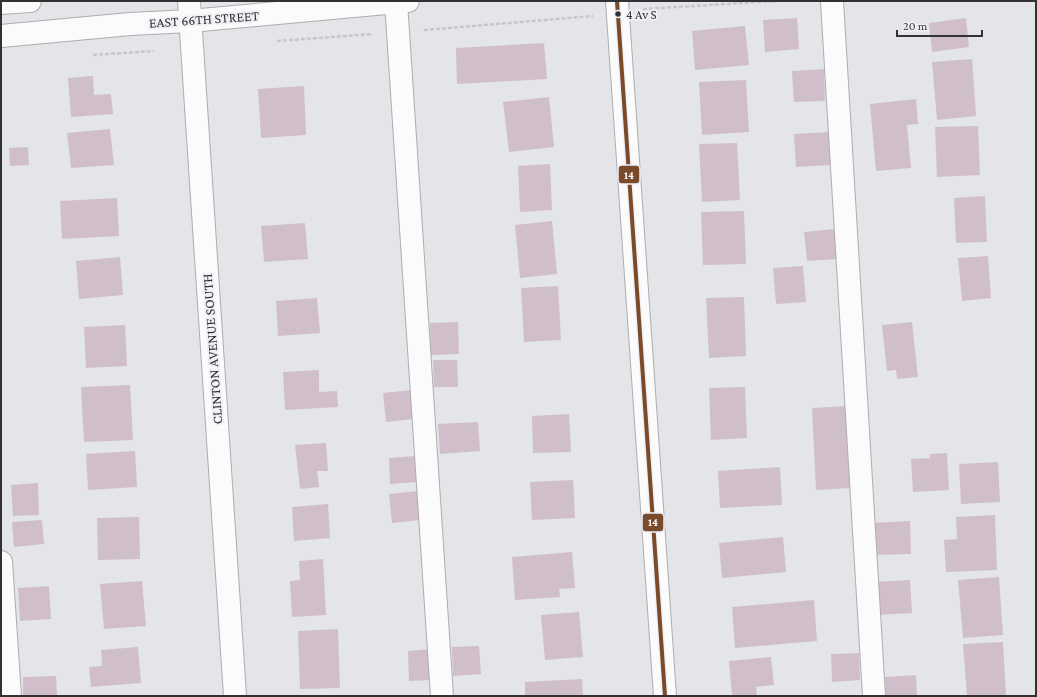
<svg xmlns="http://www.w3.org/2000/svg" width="1037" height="697" font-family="'Crimson Pro',serif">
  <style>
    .building { fill: #d0bfcb }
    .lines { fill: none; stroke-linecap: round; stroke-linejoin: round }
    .minor-casing { stroke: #adadb0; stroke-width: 24 }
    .major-casing { stroke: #adadb0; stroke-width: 24 }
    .path { stroke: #c6c7c7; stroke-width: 2.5; stroke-dasharray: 4 2; stroke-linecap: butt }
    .minor { stroke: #fbfbfc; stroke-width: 22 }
    .major { stroke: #fbfbfc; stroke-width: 22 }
    .bus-1-casing { stroke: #f0f1f7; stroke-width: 7 }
    .bus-1 { stroke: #7a4b2a; stroke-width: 4 }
    .bus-dot { fill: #323234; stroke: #f0f1f7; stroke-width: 1.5 }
    .labels { text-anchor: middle; stroke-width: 4; stroke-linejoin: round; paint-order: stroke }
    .bus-label { font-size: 13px; fill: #323234; stroke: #f0f1f7; text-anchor: start }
    .street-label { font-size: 14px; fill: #323234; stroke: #f0f1f7 }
    .line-badge { stroke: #f0f1f7; stroke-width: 1.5 }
    .badge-label { font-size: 11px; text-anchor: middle; font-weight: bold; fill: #fff }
  </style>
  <rect width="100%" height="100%" fill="#e4e5e9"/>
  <path class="building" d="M 797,18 L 799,49 L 765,52 L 763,20 Z
    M 966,18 L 969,47 L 932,52 L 929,23 Z
    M 745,26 L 749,65 L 695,70 L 692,31 Z
    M 544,43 L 547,79 L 457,84 L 456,48 Z
    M 972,59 L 976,116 L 937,120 L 932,62 Z
    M 824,69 L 825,101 L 794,102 L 792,71 Z
    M 93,76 L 94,95 L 111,94 L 113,114 L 71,117 L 68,78 Z
    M 746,80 L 749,132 L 702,135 L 699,82 Z
    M 304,86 L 306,135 L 261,138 L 258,89 Z
    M 549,97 L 554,147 L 509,152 L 503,102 Z
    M 916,99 L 918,124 L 907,125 L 911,168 L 876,171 L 870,104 Z
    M 978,126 L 980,175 L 937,177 L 935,127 Z
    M 110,129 L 114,165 L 71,168 L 67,133 Z
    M 829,132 L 831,165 L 796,167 L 794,134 Z
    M 737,143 L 740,200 L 702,202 L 699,144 Z
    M 28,147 L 29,165 L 10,166 L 9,148 Z
    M 550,164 L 552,210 L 520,212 L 518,166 Z
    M 985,196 L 987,242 L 956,243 L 954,198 Z
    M 117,198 L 119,236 L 62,239 L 60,201 Z
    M 744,211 L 746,264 L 703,265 L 701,212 Z
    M 552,221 L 557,274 L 520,278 L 515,225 Z
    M 305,223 L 308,259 L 264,262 L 261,226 Z
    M 835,229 L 837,259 L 807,261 L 804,232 Z
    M 988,256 L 991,298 L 962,301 L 958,258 Z
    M 120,257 L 123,295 L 79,299 L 76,261 Z
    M 803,266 L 806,302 L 776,304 L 773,268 Z
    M 558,286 L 561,340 L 524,342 L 521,288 Z
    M 744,297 L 746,356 L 709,358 L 706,298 Z
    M 317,298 L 320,333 L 278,336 L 276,301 Z
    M 458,322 L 459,354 L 431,355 L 430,323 Z
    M 912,322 L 918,377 L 897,379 L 896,370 L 887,371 L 882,325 Z
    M 125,325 L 127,366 L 86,368 L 84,327 Z
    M 433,360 L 457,360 L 458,387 L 434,387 Z
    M 319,370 L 319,392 L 337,391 L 338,407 L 285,410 L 283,372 Z
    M 130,385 L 133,440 L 84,442 L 81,387 Z
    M 745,387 L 747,438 L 711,440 L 709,388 Z
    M 411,390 L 414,419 L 386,422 L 383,393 Z
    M 846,406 L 851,488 L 816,490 L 812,408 Z
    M 569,414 L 571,452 L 533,453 L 532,416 Z
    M 478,422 L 480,451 L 440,454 L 438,424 Z
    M 326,443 L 328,471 L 317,471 L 319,487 L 300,489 L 295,445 Z
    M 135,451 L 137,487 L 88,490 L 86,454 Z
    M 947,453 L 949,490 L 913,492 L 911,459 L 930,458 L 930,454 Z
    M 415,456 L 417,482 L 390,484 L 389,458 Z
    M 998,462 L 1000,502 L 961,504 L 959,464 Z
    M 780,467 L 782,505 L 720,508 L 718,471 Z
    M 573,480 L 575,518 L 532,520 L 530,482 Z
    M 38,483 L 39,515 L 13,516 L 11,485 Z
    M 418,491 L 421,520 L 392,523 L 389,494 Z
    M 328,504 L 330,538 L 294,541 L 292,507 Z
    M 995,515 L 997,570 L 946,572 L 944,540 L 957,539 L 956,517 Z
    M 139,517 L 140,559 L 98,560 L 97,518 Z
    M 42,520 L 44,544 L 14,547 L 12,522 Z
    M 910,521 L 911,554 L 875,555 L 873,523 Z
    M 783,537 L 786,572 L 722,578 L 719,543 Z
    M 572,552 L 575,588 L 559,589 L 560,597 L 515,600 L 512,557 Z
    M 323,559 L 326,615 L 292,617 L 290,581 L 300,580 L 299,561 Z
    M 999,577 L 1003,635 L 963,638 L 958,580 Z
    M 910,580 L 912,613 L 877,615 L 875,582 Z
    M 142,581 L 146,626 L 104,629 L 100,584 Z
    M 49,586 L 51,619 L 20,621 L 18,588 Z
    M 814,600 L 817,641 L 735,648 L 732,607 Z
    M 579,612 L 583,657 L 545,660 L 541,615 Z
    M 338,629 L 340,688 L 300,689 L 298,631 Z
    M 1003,642 L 1006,696 L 967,696 L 963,644 Z
    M 479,646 L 481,674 L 453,676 L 452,647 Z
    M 138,647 L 141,683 L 91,687 L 89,667 L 102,666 L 101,650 Z
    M 431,649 L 432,680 L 409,681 L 408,651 Z
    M 859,653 L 860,680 L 832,682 L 831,654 Z
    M 771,657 L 774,685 L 756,687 L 757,696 L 732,696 L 729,661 Z
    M 916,675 L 917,696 L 886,696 L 885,677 Z
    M 56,676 L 57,696 L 23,696 L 23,677 Z
    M 582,679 L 583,696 L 525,696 L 525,682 Z"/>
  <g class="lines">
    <defs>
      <path id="minor" d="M 189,1 L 235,696
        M 617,1 L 665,696
        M 832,1 L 874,696
        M 396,2 L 442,696
        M 1,562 L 10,696"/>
      <path id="major" d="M 1,3 L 30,1
        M 1,36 L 130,24 L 190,21 L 408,1"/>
    </defs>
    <use href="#minor" class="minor-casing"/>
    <use href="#major" class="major-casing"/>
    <path class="path" d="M 643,9 L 776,1
      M 424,30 L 593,16
      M 277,41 L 373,34
      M 93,55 L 154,51"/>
    <use href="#minor" class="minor"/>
    <use href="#major" class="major"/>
    <defs>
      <path id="bus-1" d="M 617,1 L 665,696"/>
    </defs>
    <use href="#bus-1" class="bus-1-casing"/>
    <use href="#bus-1" class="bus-1"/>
  </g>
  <circle class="bus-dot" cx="618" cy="14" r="3.5"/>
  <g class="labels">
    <g class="bus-label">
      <text x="626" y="19">4 Av S</text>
    </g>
    <g class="street-label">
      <text transform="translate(204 19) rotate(-4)" y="5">EAST 66TH STREET</text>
      <text transform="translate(212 349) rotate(-94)" y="5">CLINTON AVENUE SOUTH</text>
    </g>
  </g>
  <g class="line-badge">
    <rect x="618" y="165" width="22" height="19" rx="4" fill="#7a4b2a"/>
    <rect x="642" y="513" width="22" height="19" rx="4" fill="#7a4b2a"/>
  </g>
  <g class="badge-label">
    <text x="629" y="179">14</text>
    <text x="653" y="526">14</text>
  </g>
  <rect width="1037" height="697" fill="none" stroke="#323234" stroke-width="4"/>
  <path d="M897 30v6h85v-6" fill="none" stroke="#323234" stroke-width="2"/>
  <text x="903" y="30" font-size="12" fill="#323234" stroke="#f0f1f7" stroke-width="3" paint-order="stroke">20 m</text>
</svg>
